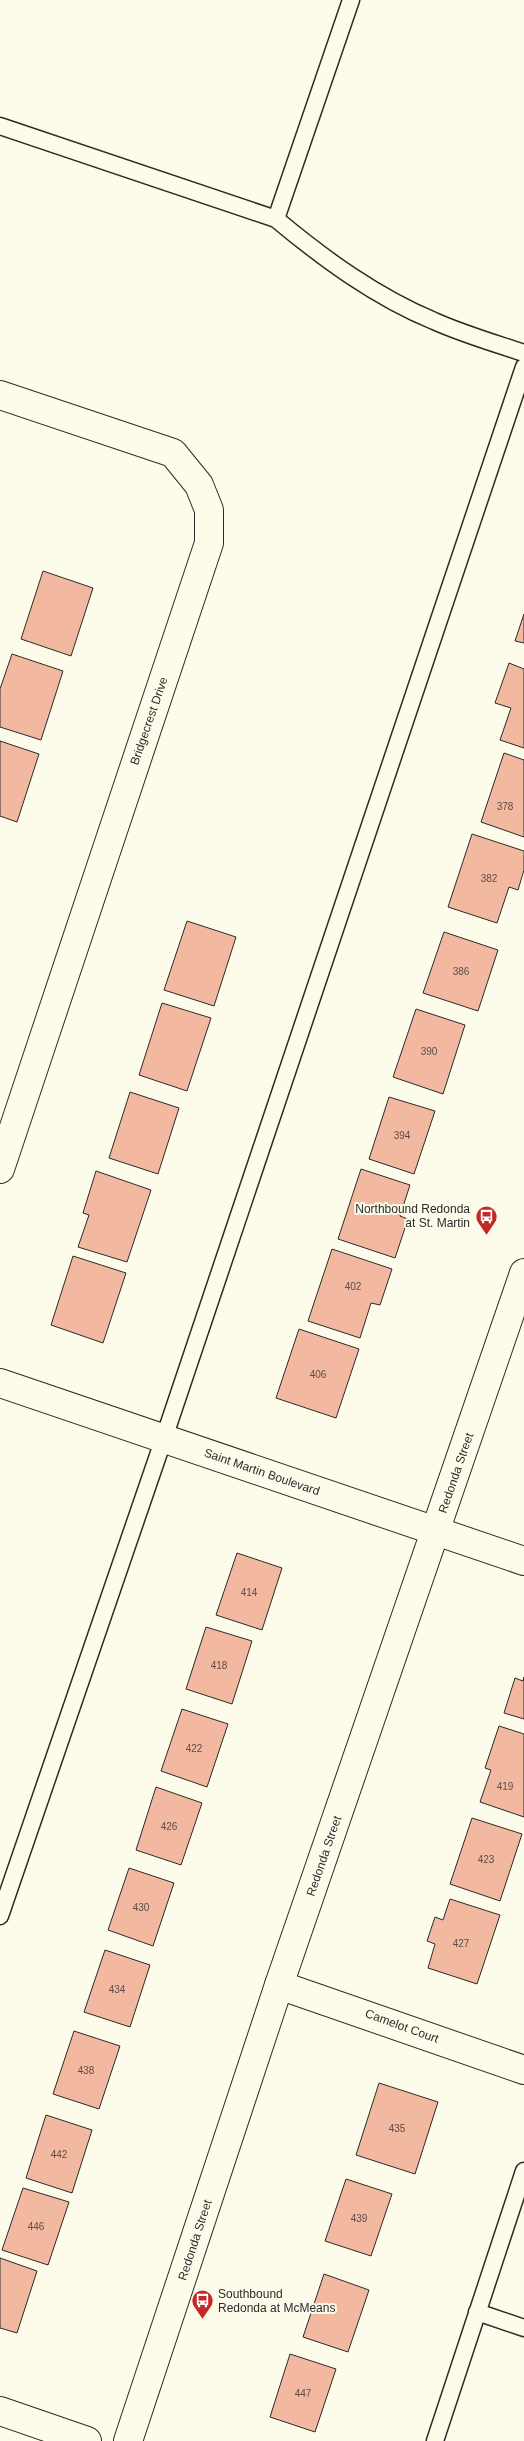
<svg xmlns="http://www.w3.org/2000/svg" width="524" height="2441" font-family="Helvetica,sans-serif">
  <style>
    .building { fill: #f2b8a0; stroke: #2b2b2b }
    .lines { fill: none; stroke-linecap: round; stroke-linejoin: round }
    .lane-casing { stroke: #2b2b2b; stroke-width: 19 }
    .street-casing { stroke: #2b2b2b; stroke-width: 30 }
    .secondary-casing { stroke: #2b2b2b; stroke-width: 30 }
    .lane { stroke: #fdfbea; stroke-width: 16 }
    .street { stroke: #fdfbea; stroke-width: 28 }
    .secondary { stroke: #fdfbea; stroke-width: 28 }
    .labels { text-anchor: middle; stroke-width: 4; stroke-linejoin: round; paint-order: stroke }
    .number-label { font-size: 10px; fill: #5d4e48 }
    .street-label { font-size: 12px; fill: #2b2b2b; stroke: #fdfbea }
    .poi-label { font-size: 12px; fill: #2b2b2b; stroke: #fdfbea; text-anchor: end }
  </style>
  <rect width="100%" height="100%" fill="#fdfbea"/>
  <path class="building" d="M 43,571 L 93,588 L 71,656 L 21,639 Z
    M 524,614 L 524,643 L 515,641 Z
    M 12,654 L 63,671 L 41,740 L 0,727 L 0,689 Z
    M 509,663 L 524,669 L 524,748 L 500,740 L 511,708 L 495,703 Z
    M 0,741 L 39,754 L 17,822 L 0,816 Z
    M 504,753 L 524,760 L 524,837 L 481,822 Z
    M 472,834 L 524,851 L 524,870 L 518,890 L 509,887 L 497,923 L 448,907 Z
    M 187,921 L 236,937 L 214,1006 L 164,990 Z
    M 444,932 L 498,950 L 478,1011 L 423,993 Z
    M 162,1003 L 211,1018 L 187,1091 L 139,1075 Z
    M 416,1009 L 465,1025 L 443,1094 L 393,1077 Z
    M 130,1092 L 179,1108 L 158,1174 L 109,1158 Z
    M 389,1097 L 435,1111 L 414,1174 L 369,1159 Z
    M 361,1169 L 410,1185 L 400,1216 L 408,1219 L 395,1258 L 338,1239 Z
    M 96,1171 L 151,1190 L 127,1262 L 78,1247 L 89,1215 L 83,1213 Z
    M 332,1249 L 392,1269 L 380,1305 L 371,1303 L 360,1338 L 308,1321 Z
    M 73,1256 L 126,1273 L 103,1343 L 51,1325 Z
    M 299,1329 L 359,1349 L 336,1418 L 276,1398 Z
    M 237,1553 L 282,1568 L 262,1630 L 216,1615 Z
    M 206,1627 L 252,1641 L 232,1704 L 186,1689 Z
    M 524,1677 L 524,1719 L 504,1713 L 515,1678 L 523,1681 Z
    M 182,1709 L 228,1724 L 207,1787 L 161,1771 Z
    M 499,1726 L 524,1734 L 524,1817 L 480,1802 L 491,1770 L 485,1768 Z
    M 156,1787 L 202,1803 L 181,1865 L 136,1850 Z
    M 472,1818 L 522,1834 L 500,1901 L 450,1884 Z
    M 129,1868 L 174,1883 L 153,1946 L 108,1930 Z
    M 450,1899 L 500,1915 L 477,1984 L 428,1968 L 435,1944 L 427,1941 L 435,1917 L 443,1920 Z
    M 105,1950 L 150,1965 L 130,2027 L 84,2012 Z
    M 74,2031 L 120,2046 L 99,2109 L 53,2094 Z
    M 379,2083 L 438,2102 L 415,2174 L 356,2155 Z
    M 46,2115 L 92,2130 L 72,2193 L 26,2178 Z
    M 346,2179 L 392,2194 L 371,2256 L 325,2241 Z
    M 23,2188 L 69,2202 L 48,2265 L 2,2250 Z
    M 0,2258 L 37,2271 L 17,2333 L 0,2328 Z
    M 324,2274 L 369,2290 L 348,2352 L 303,2337 Z
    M 290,2354 L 336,2369 L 315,2432 L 270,2417 Z"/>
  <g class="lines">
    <defs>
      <path id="lane" d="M 0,126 L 276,219 L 351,0
        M 276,219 C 324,259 376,297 434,321 C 463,334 494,343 524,353
        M 0,1916 L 164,1438 L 524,367
        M 477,2312 L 524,2328
        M 435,2441 L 524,2171"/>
      <path id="street" d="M 0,395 L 173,453 L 199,485 L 209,510 L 209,543 L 0,1169
        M 0,1383 L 524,1561
        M 279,1985 L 524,2070"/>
      <path id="secondary" d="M 0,2411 L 87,2441
        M 128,2441 L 279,1985 L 524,1273"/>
    </defs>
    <use href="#lane" class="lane-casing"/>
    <use href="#street" class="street-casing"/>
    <use href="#secondary" class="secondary-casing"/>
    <use href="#lane" class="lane"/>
    <use href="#street" class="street"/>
    <use href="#secondary" class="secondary"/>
  </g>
  <defs>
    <symbol id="bus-pin" viewBox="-11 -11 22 30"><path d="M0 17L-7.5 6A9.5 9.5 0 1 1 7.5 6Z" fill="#c62828" stroke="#fdfbea"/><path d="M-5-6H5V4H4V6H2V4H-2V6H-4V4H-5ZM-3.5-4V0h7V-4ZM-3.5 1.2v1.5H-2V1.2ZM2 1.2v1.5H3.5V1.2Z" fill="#fff"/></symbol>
  </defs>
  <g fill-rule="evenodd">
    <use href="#bus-pin" x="474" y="1204" width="25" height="34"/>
    <use href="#bus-pin" x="190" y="2288" width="25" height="34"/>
  </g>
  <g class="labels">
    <g class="number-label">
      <text x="505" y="810">378</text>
      <text x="489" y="882">382</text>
      <text x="461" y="975">386</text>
      <text x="429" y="1055">390</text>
      <text x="402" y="1139">394</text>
      <text x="353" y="1290">402</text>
      <text x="318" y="1378">406</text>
      <text x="249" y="1596">414</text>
      <text x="219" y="1669">418</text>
      <text x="194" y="1752">422</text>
      <text x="505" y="1790">419</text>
      <text x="169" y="1830">426</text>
      <text x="486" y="1863">423</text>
      <text x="141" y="1911">430</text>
      <text x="461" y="1947">427</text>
      <text x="117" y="1993">434</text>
      <text x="86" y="2074">438</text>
      <text x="397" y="2132">435</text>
      <text x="59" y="2158">442</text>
      <text x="359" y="2222">439</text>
      <text x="36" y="2230">446</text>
      <text x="303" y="2397">447</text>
    </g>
    <g class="street-label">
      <text transform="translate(149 721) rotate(-71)" y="4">Bridgecrest Drive</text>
      <text transform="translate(262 1472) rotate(19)" y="4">Saint Martin Boulevard</text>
      <text transform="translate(456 1473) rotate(-71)" y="4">Redonda Street</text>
      <text transform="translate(324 1856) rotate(-71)" y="4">Redonda Street</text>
      <text transform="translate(402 2026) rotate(20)" y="4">Camelot Court</text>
      <text transform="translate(195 2240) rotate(-72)" y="4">Redonda Street</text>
    </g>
    <g class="poi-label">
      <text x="470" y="1213">Northbound Redonda<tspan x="470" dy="14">at St. Martin</tspan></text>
      <text x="218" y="2298" text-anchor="start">Southbound<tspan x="218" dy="14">Redonda at McMeans</tspan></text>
    </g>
  </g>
</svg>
